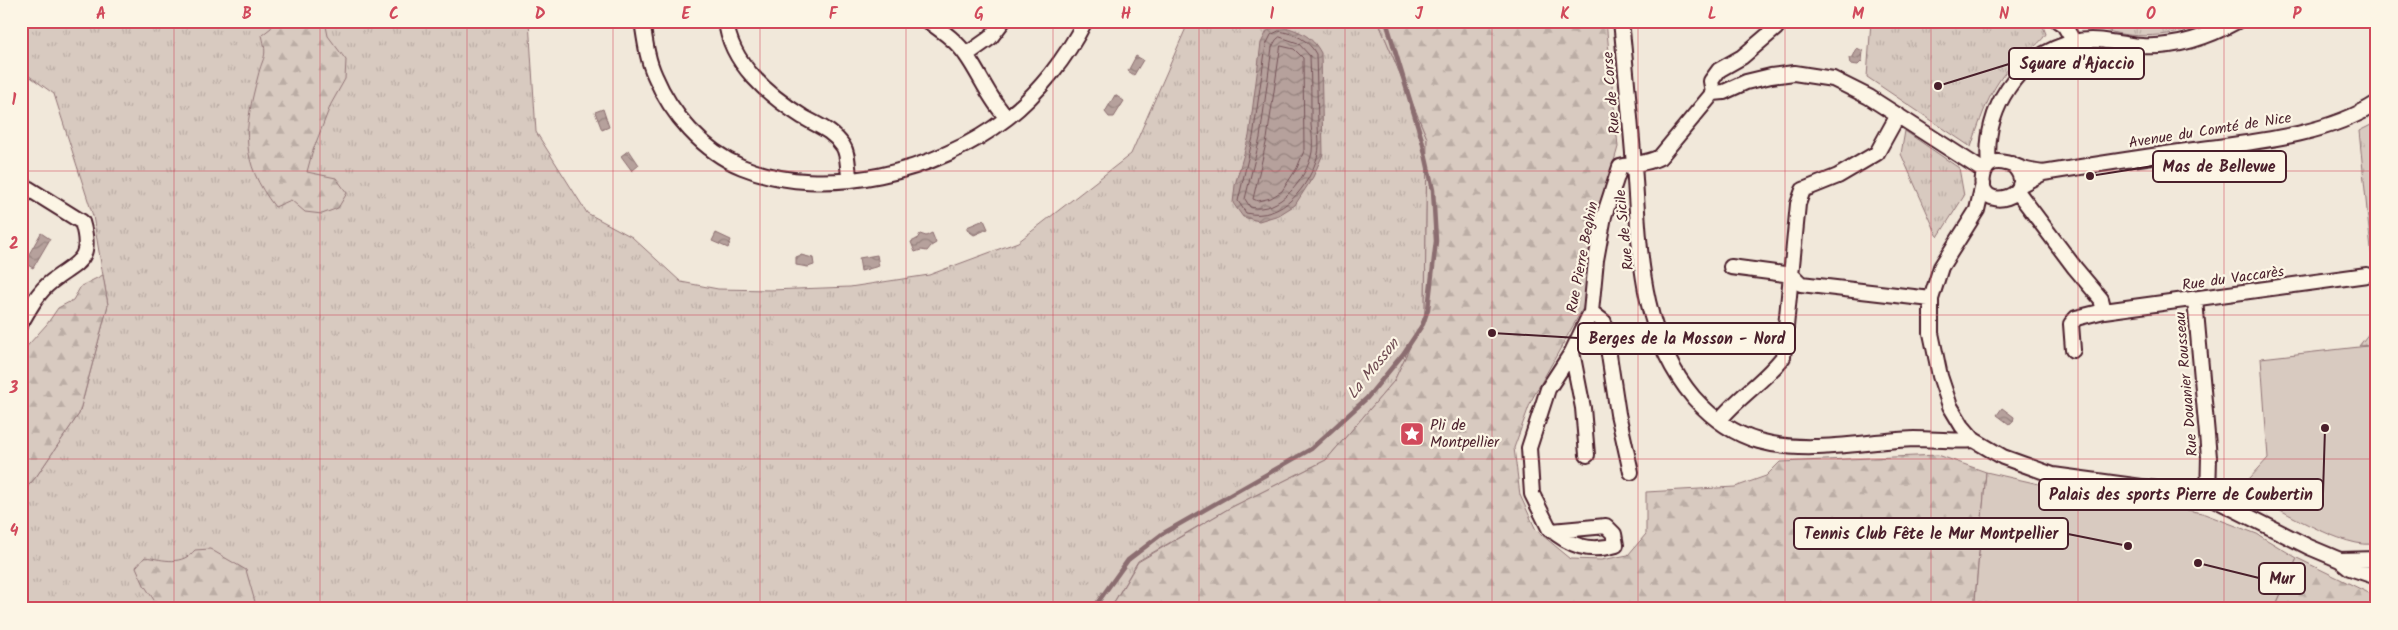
<svg xmlns="http://www.w3.org/2000/svg" width="2398" height="630" font-family="Kalam,sans-serif">
  <style>
    .grass { fill: url(#grass-tufts); stroke: #917476 }
    .forest { fill: url(#forest-firs); stroke: #917476 }
    .pitch { fill: #d8cac0; stroke: #917476 }
    .water { fill: url(#water-waves); stroke: #8b6d6f }
    .lines { fill: none; stroke-linecap: round; stroke-linejoin: round }
    .shore { stroke: #755358; stroke-width: 1 }
    .stream { stroke: #8b6d6f; stroke-width: 4.5 }
    .minor-casing { stroke: #4a1f2b; stroke-width: 18 }
    .minor { stroke: #fcf5e5; stroke-width: 14 }
    .grid { fill: none; stroke: #d1495b; stroke-width: 1; stroke-opacity: 0.55 }
    .labels { text-anchor: middle; stroke-width: 4.5; stroke-linejoin: round; paint-order: stroke }
    .street-label { font-size: 15px; fill: #4a1f2b; stroke: #fcf5e5 }
    .poi-label { font-size: 15px; fill: #4a1f2b; stroke: #fcf5e5; text-anchor: start }
    .water-label { font-size: 16px; font-style: italic; fill: #704c53; stroke: #fcf5e5 }
    .leader { fill: none; stroke: #4a1f2b; stroke-width: 2 }
    .callout-dot { fill: #4a1f2b; stroke: #fcf5e5; stroke-width: 2 }
    .callout { fill: #fcf5e5; stroke: #4a1f2b; stroke-width: 2 }
    .callout-label { font-size: 16px; text-anchor: middle; font-weight: bold; fill: #4a1f2b }
    .neatline { fill: none; stroke: #d1495b; stroke-width: 2 }
    .grid-label { font-size: 16px; text-anchor: middle; font-weight: bold; fill: #d1495b }
  </style>
  <defs>
    <pattern id="grass-tufts" width="24" height="20" patternUnits="userSpaceOnUse" patternTransform="scale(1.25)"><rect width="24" height="20" fill="#d8cac0"/><path d="M3 7l-1-3M5 7V3M7 7l1-3M15 17l-1-3M17 17v-4M19 17l1-3" fill="none" stroke="#bbada5"/></pattern>
    <pattern id="forest-firs" width="22" height="20" patternUnits="userSpaceOnUse" patternTransform="scale(1.25)"><rect width="22" height="20" fill="#d8cac0"/><path d="M5 1l3.5 6h-7zM16 11l3.5 6h-7z" fill="#bbada5"/></pattern>
    <pattern id="water-waves" width="16" height="10" patternUnits="userSpaceOnUse" patternTransform="scale(1.25)"><rect width="16" height="10" fill="#b6a19c"/><path d="M0 5q4-4 8 0t8 0" fill="none" stroke="#96837f"/></pattern>
  </defs>
  <rect width="100%" height="100%" fill="#f1e8da"/>
  <filter id="ink" filterUnits="userSpaceOnUse"><feTurbulence type="fractalNoise" baseFrequency=".02" numOctaves="2"/><feDisplacementMap in="SourceGraphic" scale="10" xChannelSelector="R" yChannelSelector="G"/><feConvolveMatrix kernelMatrix="1 2 1 2 8 2 1 2 1" color-interpolation-filters="sRGB"/></filter>
  <g filter="url(#ink)">
    <path class="grass" d="M 21,21 L 529,21 L 536,132 L 587,213 L 632,237 L 681,282 L 718,289 L 770,290 L 850,287 L 929,275 L 1018,242 L 1131,154 L 1189,21 L 1378,21 L 1427,138 L 1425,315 L 1394,381 L 1326,460 L 1228,509 L 1138,561 L 1110,609 L 21,609 L 21,494 L 36,477 L 79,414 L 108,305 L 93,216 L 54,94 L 21,70 Z
      M 1871,21 L 1913,21 L 1933,28 L 1953,27 L 1988,21 L 2041,21 L 2046,34 C 2037,48 2023,53 2012,65 C 1990,87 1981,118 1971,147 L 1867,77 Z
      M 2093,21 L 2213,21 C 2188,35 2133,41 2106,30 C 2102,28 2097,24 2093,21 Z
      M 2377,122 L 2377,309 L 2359,131 Z
      M 1905,131 L 1959,168 L 1964,196 L 1938,237 L 1901,154 Z
      M 2377,323 L 2377,345 L 2359,346 Z"/>
    <path class="forest" d="M 274,21 L 325,21 L 328,36 L 346,60 L 345,79 L 331,104 L 312,153 L 307,172 L 336,178 L 347,193 L 338,208 L 322,214 L 305,212 L 291,200 L 275,207 C 239,161 244,129 258,76 C 263,55 268,59 262,35 L 271,28 Z
      M 1378,21 L 1606,21 L 1618,147 L 1592,238 L 1583,308 L 1531,401 L 1514,448 L 1520,495 L 1536,530 L 1571,559 L 1601,560 L 1628,555 L 1646,534 L 1646,492 L 1735,487 L 1766,476 L 1780,462 L 1938,455 L 1986,472 L 1975,600 L 2022,609 L 1110,609 L 1138,562 L 1228,509 L 1326,460 L 1394,381 L 1425,315 L 1427,138 Z
      M 103,275 L 108,305 L 79,414 L 36,477 L 21,494 L 21,353 L 47,324 L 58,308 L 73,300 L 81,286 Z
      M 210,549 L 246,570 L 257,609 L 160,609 L 144,585 L 136,567 L 145,557 C 165,560 181,566 195,550 Z
      M 2297,558 L 2377,597 L 2377,609 L 2274,609 Z"/>
    <path class="pitch" d="M 2377,345 L 2377,543 C 2348,553 2269,503 2241,488 L 2268,458 L 2261,358 Z
      M 1986,472 L 2096,497 L 2142,501 L 2202,513 L 2257,534 L 2297,558 L 2274,609 L 2022,609 L 1975,601 Z"/>
    <path class="water" d="M 1279,25 C 1298,31 1311,34 1321,53 L 1323,154 L 1313,177 L 1295,205 L 1279,215 L 1259,221 L 1243,217 L 1233,203 L 1235,185 L 1249,136 L 1261,43 L 1267,31 Z
      M 1857,48 L 1863,51 L 1862,61 L 1858,65 L 1850,64 L 1849,58 L 1853,57 Z
      M 1136,56 L 1143,60 L 1134,75 L 1128,71 Z
      M 1115,95 L 1124,101 L 1114,117 L 1109,117 L 1105,112 Z
      M 603,109 L 609,127 L 602,130 L 595,112 Z
      M 629,150 L 639,165 L 632,171 L 621,156 Z
      M 984,220 L 988,229 L 974,235 L 967,230 L 967,227 Z
      M 41,233 L 50,239 L 33,268 L 24,263 Z
      M 716,233 L 731,240 L 728,248 L 712,241 Z
      M 932,233 L 936,243 L 931,246 L 927,251 L 921,250 L 915,252 L 911,242 L 917,239 L 920,234 L 926,236 Z
      M 801,255 L 813,258 L 814,265 L 808,267 L 796,265 L 796,257 Z
      M 877,255 L 879,266 L 861,271 L 859,258 Z
      M 2002,408 L 2014,417 L 2013,422 L 2009,424 L 1997,415 Z"/>
    <g class="lines">
      <path class="shore" d="M 1279,31 C 1295,34 1308,39 1316,54 C 1317,77 1317,100 1318,123 C 1318,133 1320,145 1318,154 C 1310,186 1282,222 1246,213 L 1238,201 L 1253,137 L 1266,45 L 1271,35 Z
        M 1280,37 L 1298,43 L 1310,56 C 1311,79 1311,102 1311,125 C 1312,133 1313,144 1312,152 C 1307,178 1279,215 1250,207 L 1245,199 L 1260,138 L 1272,47 L 1276,40 Z
        M 1281,46 L 1294,49 L 1303,58 L 1304,151 L 1297,168 L 1282,191 L 1271,198 L 1258,201 L 1253,199 L 1267,139 Z"/>
      <path class="stream" d="M 1093,609 L 1128,560 L 1162,534 L 1311,449 L 1367,398 L 1403,354 L 1423,324 L 1428,309 L 1436,241 L 1433,190 L 1422,140 L 1386,21"/>
      <defs>
        <path id="minor" d="M 642,21 C 645,40 647,59 655,76 C 671,114 703,151 742,167 C 825,201 938,172 1007,118 C 1038,94 1067,57 1085,21
          M 726,21 C 730,63 769,96 803,117 C 819,126 833,131 843,146 C 849,155 847,169 850,180
          M 928,21 C 942,31 957,41 966,55 C 981,76 989,99 1007,118
          M 1621,21 C 1626,69 1630,117 1634,165 C 1640,246 1638,332 1694,398 C 1711,417 1734,434 1759,441 C 1808,455 1864,441 1914,439 C 1934,439 1954,442 1974,440
          M 2058,21 L 2064,25 L 2074,42
          M 966,55 L 990,38 L 1003,21
          M 1713,93 L 1711,81 L 1719,70 L 1742,57 L 1776,28
          M 2012,164 C 2045,196 1976,216 1983,177 C 1987,153 2010,164 2023,169 C 2029,171 2036,172 2043,173
          M 1989,165 C 1983,110 2018,55 2074,42 C 2096,36 2120,45 2142,46 C 2176,48 2208,37 2237,21
          M 21,184 L 82,222 C 94,262 76,262 51,282 C 38,292 29,309 21,323
          M 1983,184 L 1977,210 L 1941,267 L 1931,299 L 1931,333 L 1940,376 L 1950,406 L 1962,426 L 1974,440 L 2003,457 L 2053,475 L 2208,496 L 2309,547 L 2340,560
          M 2020,185 L 2043,173 C 2093,165 2144,157 2194,150 C 2253,142 2326,136 2377,103
          M 2017,191 L 2075,268 L 2101,299 L 2104,311 L 2367,275
          M 1731,267 L 1792,275 L 1801,284 L 1931,299
          M 2195,300 L 2209,457 L 2208,496
          M 1591,312 L 1604,322 L 1618,414 L 1631,472
          M 2073,350 L 2071,324 L 2076,318 L 2104,311
          M 1572,352 L 1583,408 L 1587,455
          M 1719,421 C 1738,397 1765,381 1783,357 L 1798,204 L 1803,190 L 1838,176 L 1877,153 L 1898,115
          M 1552,531 L 1606,526 L 1614,534 L 1616,545 C 1589,553 1570,546 1549,528 L 1532,494 L 1529,448 L 1548,389 L 1572,352 L 1591,312 L 1596,260 L 1604,216 L 1620,167 C 1634,163 1647,164 1660,157 L 1713,93 L 1724,92 L 1746,82 L 1771,76 L 1794,73 L 1833,79 L 1869,97 L 1984,171
          M 2377,559 L 2340,560 L 2350,568 L 2377,577"/>
      </defs>
      <use href="#minor" class="minor-casing"/>
      <use href="#minor" class="minor"/>
    </g>
  </g>
  <path class="grid" d="M 174,21 L 174,609M 320,21 L 320,609M 467,21 L 467,609M 613,21 L 613,609M 760,21 L 760,609M 906,21 L 906,609M 1053,21 L 1053,609M 1199,21 L 1199,609M 1345,21 L 1345,609M 1492,21 L 1492,609M 1638,21 L 1638,609M 1785,21 L 1785,609M 1931,21 L 1931,609M 2078,21 L 2078,609M 2224,21 L 2224,609M 21,171 L 2377,171M 21,315 L 2377,315M 21,459 L 2377,459"/>
  <defs>
    <symbol id="sight-square" viewBox="-11 -11 22 22"><rect x="-9" y="-9" width="18" height="18" rx="4" fill="#d1495b" stroke="#fcf5e5"/><path d="M0-6L1.8-2.2L6-1.7L2.9 1.2L3.7 5.4L0 3.3L-3.7 5.4L-2.9 1.2L-6-1.7L-1.8-2.2Z" fill="#fff"/></symbol>
  </defs>
  <g fill-rule="evenodd">
    <use href="#sight-square" x="1398" y="420" width="28" height="28"/>
  </g>
  <g class="labels">
    <g class="street-label">
      <text transform="translate(1611 93) rotate(-95)" y="5">Rue de Corse</text>
      <text transform="translate(2210 130) rotate(-9)" y="5">Avenue du Comté de Nice</text>
      <text transform="translate(1624 230) rotate(-96)" y="5">Rue de Sicile</text>
      <text transform="translate(1582 257) rotate(-79)" y="5">Rue Pierre Beghin</text>
      <text transform="translate(2233 278) rotate(-8)" y="5">Rue du Vaccarès</text>
      <text transform="translate(2186 384) rotate(-95)" y="5">Rue Douanier Rousseau</text>
    </g>
    <g class="poi-label">
      <text x="1430" y="430">Pli de<tspan x="1430" dy="17">Montpellier</tspan></text>
    </g>
    <g class="water-label">
      <text transform="translate(1372 368) rotate(-51)" y="6">La Mosson</text>
    </g>
  </g>
  <path class="leader" d="M1938 86L2009 64M2090 176L2153 166M1492 333L1578 338M2325 428L2323 494M2128 546L2068 534M2198 563L2259 578"/>
  <g class="callout-dot">
    <circle cx="1938" cy="86" r="5"/>
    <circle cx="2090" cy="176" r="5"/>
    <circle cx="1492" cy="333" r="5"/>
    <circle cx="2325" cy="428" r="5"/>
    <circle cx="2128" cy="546" r="5"/>
    <circle cx="2198" cy="563" r="5"/>
  </g>
  <g class="callout">
    <rect x="2009" y="48" width="135" height="31" rx="5"/>
    <rect x="2153" y="151" width="133" height="31" rx="5"/>
    <rect x="1578" y="323" width="217" height="31" rx="5"/>
    <rect x="2039" y="479" width="284" height="31" rx="5"/>
    <rect x="1794" y="518" width="274" height="31" rx="5"/>
    <rect x="2259" y="563" width="46" height="31" rx="5"/>
  </g>
  <g class="callout-label">
    <text x="2077" y="69">Square d'Ajaccio</text>
    <text x="2219" y="172">Mas de Bellevue</text>
    <text x="1687" y="344">Berges de la Mosson - Nord</text>
    <text x="2181" y="500">Palais des sports Pierre de Coubertin</text>
    <text x="1931" y="539">Tennis Club Fête le Mur Montpellier</text>
    <text x="2282" y="584">Mur</text>
  </g>
  <rect width="2398" height="630" fill="none" stroke="#fcf5e5" stroke-width="55"/>
  <rect x="28" y="28" width="2342" height="574" class="neatline"/>
  <g class="grid-label">
    <text x="101" y="19">A</text>
    <text x="247" y="19">B</text>
    <text x="394" y="19">C</text>
    <text x="540" y="19">D</text>
    <text x="686" y="19">E</text>
    <text x="833" y="19">F</text>
    <text x="979" y="19">G</text>
    <text x="1126" y="19">H</text>
    <text x="1272" y="19">I</text>
    <text x="1419" y="19">J</text>
    <text x="1565" y="19">K</text>
    <text x="1712" y="19">L</text>
    <text x="1858" y="19">M</text>
    <text x="2004" y="19">N</text>
    <text x="2151" y="19">O</text>
    <text x="2297" y="19">P</text>
    <text x="14" y="105">1</text>
    <text x="14" y="249">2</text>
    <text x="14" y="393">3</text>
    <text x="14" y="536">4</text>
  </g>
</svg>
